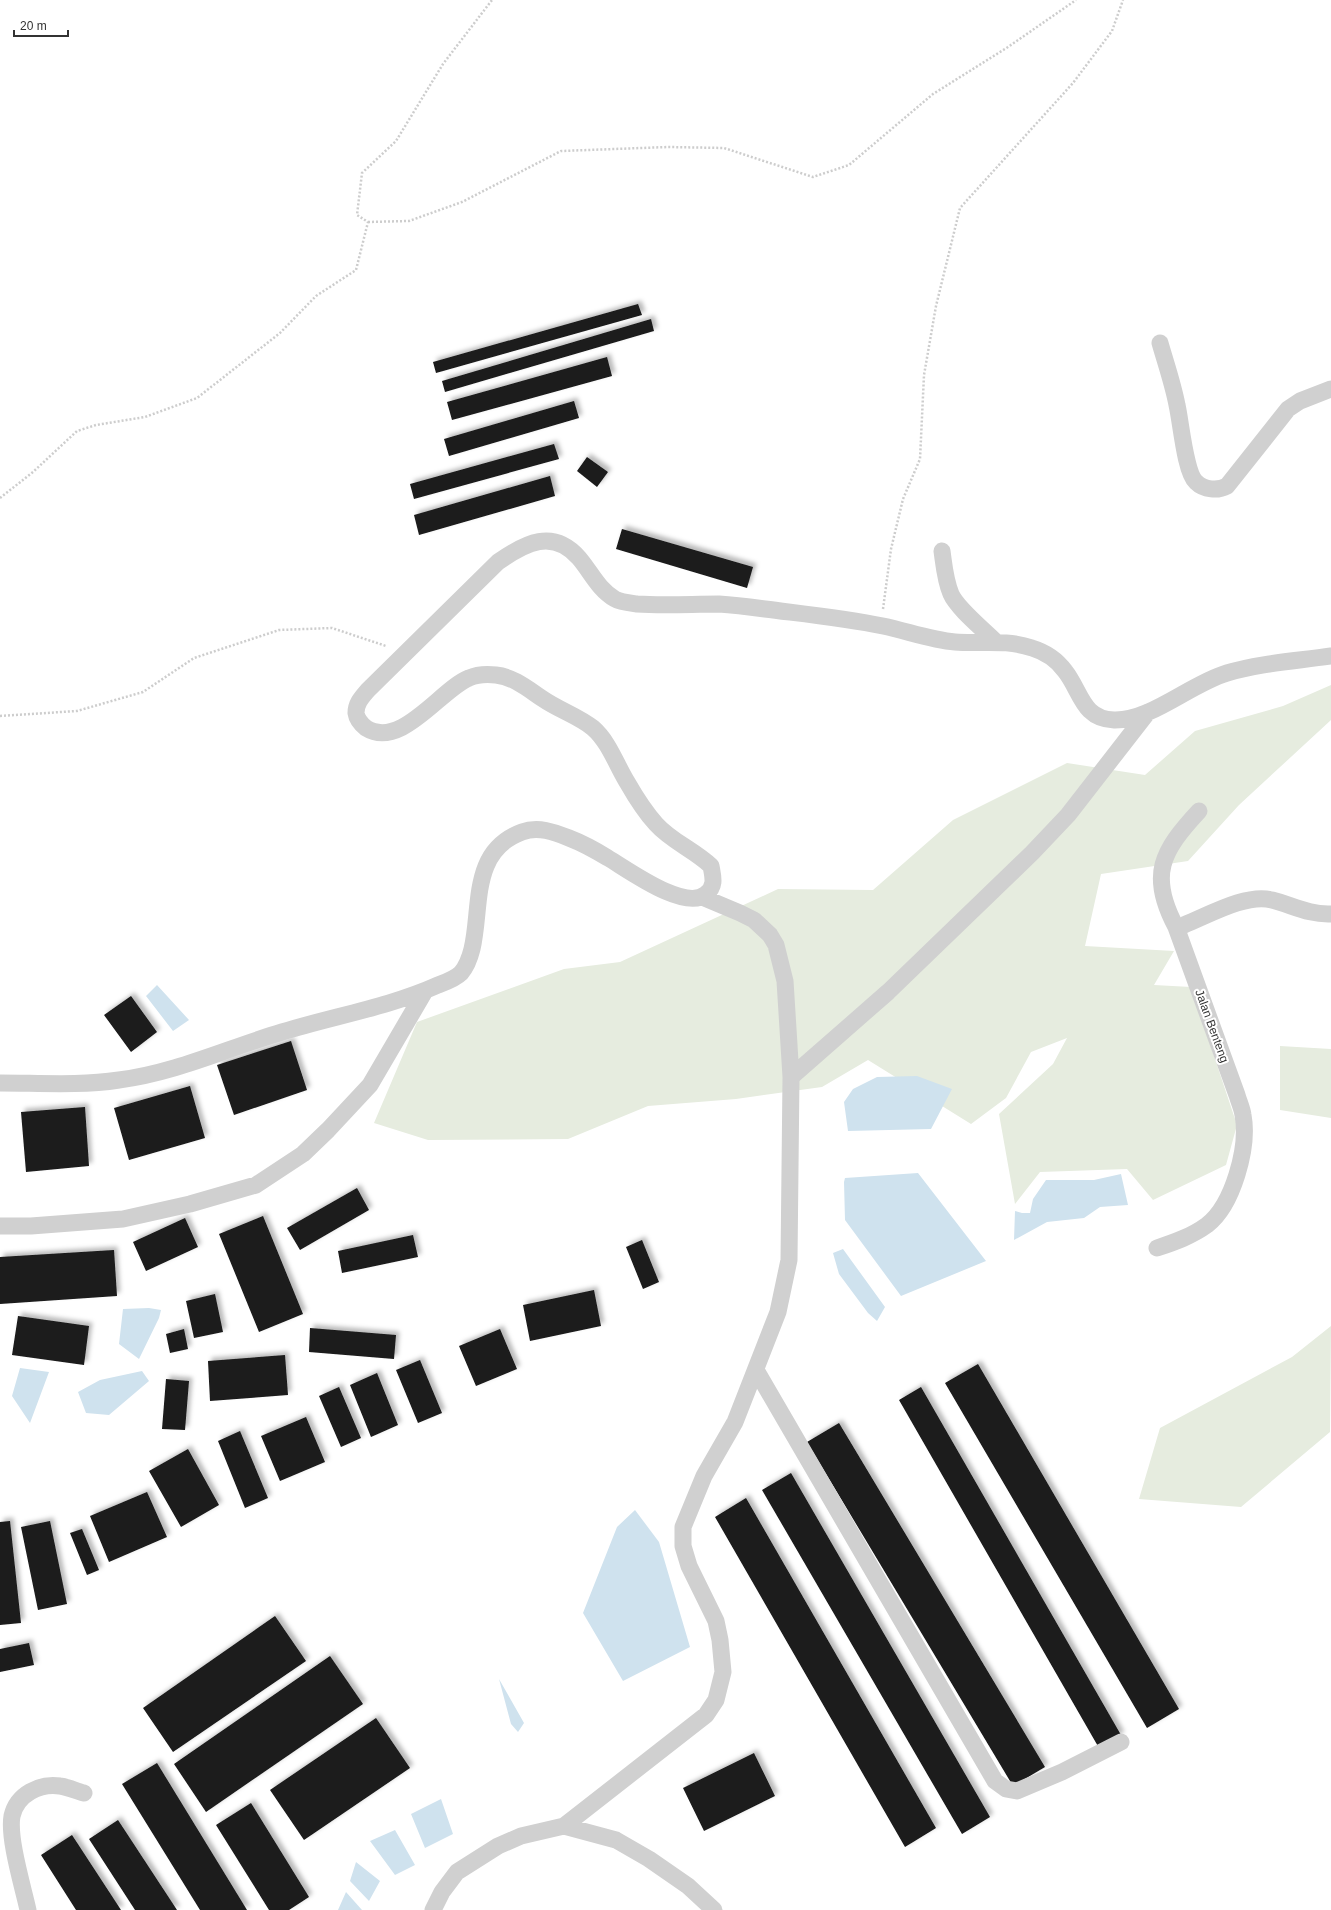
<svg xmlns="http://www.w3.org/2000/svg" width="1331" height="1910" font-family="Arial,sans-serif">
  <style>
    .green { fill: #e6ecdf }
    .water { fill: #cfe2ee }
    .building { fill: #1a1a1a; filter: url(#shadow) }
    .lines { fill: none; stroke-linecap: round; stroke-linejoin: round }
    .path { stroke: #cdcdcd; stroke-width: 2.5; stroke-dasharray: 2 2; stroke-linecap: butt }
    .minor { stroke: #d0d0d0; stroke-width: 17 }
    .labels { text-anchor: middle; stroke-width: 4; stroke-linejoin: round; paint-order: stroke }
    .street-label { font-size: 12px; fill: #333; stroke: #fff }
  </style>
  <defs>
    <filter id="shadow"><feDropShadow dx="3.5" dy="-3.5" stdDeviation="2" flood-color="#0004"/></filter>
  </defs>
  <rect width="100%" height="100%" fill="#fff"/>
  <path class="green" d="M 1331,685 L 1331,720 L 1239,805 L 1188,861 L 1101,874 L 1085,946 L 1174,951 L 1154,985 L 1191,987 L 1237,1125 L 1226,1165 L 1153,1200 L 1127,1169 L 1040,1172 L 1015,1204 L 999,1114 L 1053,1064 L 1067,1038 L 1031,1052 L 1006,1098 L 971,1124 L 868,1060 L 822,1087 L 736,1099 L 648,1106 L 568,1139 L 428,1140 L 374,1123 L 417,1022 L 564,969 L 620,962 L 778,889 L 873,890 L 953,820 L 1067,763 L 1145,775 L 1195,731 L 1283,706 Z
    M 1280,1046 L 1331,1049 L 1331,1118 L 1280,1110 Z
    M 1331,1326 L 1330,1432 L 1241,1507 L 1139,1499 L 1160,1428 L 1292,1357 Z"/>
  <path class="water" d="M 157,985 L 189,1020 L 173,1031 L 146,996 Z
    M 917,1076 L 952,1089 L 931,1129 L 848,1131 L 844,1102 L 853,1089 L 877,1077 Z
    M 918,1173 L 986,1261 L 901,1296 L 845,1220 L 844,1182 L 845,1178 Z
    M 1121,1174 L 1128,1205 L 1100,1207 L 1084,1218 L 1047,1222 L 1014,1240 L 1015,1211 L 1022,1213 L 1030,1213 L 1033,1199 L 1046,1180 L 1094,1180 Z
    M 843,1249 L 885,1307 L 877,1321 L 868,1313 L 839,1274 L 833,1253 Z
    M 149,1308 L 161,1310 L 159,1318 L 139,1359 L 119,1344 L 123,1309 Z
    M 20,1368 L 49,1372 L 30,1423 L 12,1396 Z
    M 142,1371 L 149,1381 L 109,1415 L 86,1413 L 78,1392 L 100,1380 Z
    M 635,1510 L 659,1542 L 690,1647 L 623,1681 L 583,1613 L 617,1527 Z
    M 499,1679 L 524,1723 L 518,1732 L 511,1724 Z
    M 441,1799 L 453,1834 L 425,1848 L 411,1814 Z
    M 395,1830 L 415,1865 L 395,1875 L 370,1841 Z
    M 356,1862 L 380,1881 L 369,1901 L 350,1881 Z
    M 346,1892 L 362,1910 L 338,1910 Z"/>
  <path class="building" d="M 638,304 L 642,315 L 436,373 L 433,362 Z
    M 651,319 L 654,331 L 445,392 L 442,381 Z
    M 607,357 L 612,376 L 452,420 L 447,402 Z
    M 574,401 L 579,418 L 449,456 L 444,439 Z
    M 554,444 L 559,459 L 414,499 L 410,484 Z
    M 587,457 L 608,472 L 597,487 L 577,471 Z
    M 550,476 L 555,496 L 419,535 L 414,515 Z
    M 622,529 L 753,567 L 747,588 L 616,549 Z
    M 131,996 L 157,1032 L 131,1052 L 104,1015 Z
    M 291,1041 L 307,1090 L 234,1115 L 217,1065 Z
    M 190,1086 L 205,1138 L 129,1160 L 114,1108 Z
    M 85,1107 L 89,1166 L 26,1172 L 21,1112 Z
    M 357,1188 L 369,1210 L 300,1250 L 287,1228 Z
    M 263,1216 L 303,1314 L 259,1332 L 219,1234 Z
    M 185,1218 L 198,1247 L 146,1271 L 133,1242 Z
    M 413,1235 L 418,1257 L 342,1273 L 338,1251 Z
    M 642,1240 L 659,1282 L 643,1289 L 626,1247 Z
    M 114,1250 L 117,1296 L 0,1304 L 0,1257 Z
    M 594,1290 L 601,1326 L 530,1341 L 523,1305 Z
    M 215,1294 L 223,1332 L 194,1338 L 186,1301 Z
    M 18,1316 L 89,1326 L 84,1365 L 12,1355 Z
    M 310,1328 L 396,1335 L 394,1359 L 309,1352 Z
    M 184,1329 L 188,1349 L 170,1353 L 166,1334 Z
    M 500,1329 L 517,1369 L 476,1386 L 459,1346 Z
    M 285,1355 L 288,1395 L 210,1401 L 208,1361 Z
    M 420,1360 L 442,1413 L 418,1423 L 396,1370 Z
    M 978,1364 L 1179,1709 L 1147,1728 L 945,1383 Z
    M 377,1373 L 398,1425 L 371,1437 L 350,1385 Z
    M 166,1379 L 189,1381 L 185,1430 L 162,1429 Z
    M 339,1387 L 361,1438 L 341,1447 L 319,1396 Z
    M 921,1387 L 1121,1735 L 1099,1748 L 899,1400 Z
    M 306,1417 L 325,1462 L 280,1481 L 261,1436 Z
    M 839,1423 L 1045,1767 L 1013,1786 L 807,1442 Z
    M 240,1431 L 268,1498 L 245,1508 L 218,1441 Z
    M 188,1449 L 219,1505 L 181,1527 L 149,1471 Z
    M 791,1473 L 990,1817 L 962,1834 L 762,1490 Z
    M 147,1492 L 167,1537 L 109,1562 L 90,1516 Z
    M 746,1498 L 936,1828 L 905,1847 L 715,1517 Z
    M 10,1521 L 21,1623 L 0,1625 L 0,1522 Z
    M 50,1521 L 67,1604 L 38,1610 L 21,1527 Z
    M 82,1529 L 99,1570 L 87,1575 L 70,1533 Z
    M 275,1616 L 306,1661 L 173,1752 L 143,1708 Z
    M 29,1643 L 34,1665 L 0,1672 L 0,1649 Z
    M 330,1656 L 363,1704 L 206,1812 L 174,1764 Z
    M 376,1718 L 410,1768 L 304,1840 L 270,1790 Z
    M 754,1753 L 775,1796 L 704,1831 L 683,1788 Z
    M 157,1763 L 247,1910 L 200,1910 L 122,1784 Z
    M 251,1803 L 309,1897 L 289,1910 L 269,1910 L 216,1825 Z
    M 118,1820 L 177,1910 L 135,1910 L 89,1839 Z
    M 72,1835 L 121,1910 L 76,1910 L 41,1855 Z"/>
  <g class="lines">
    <path class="path" d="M 368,222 L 409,221 L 462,202 L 561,151 L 668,147 L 724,148 L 813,177 L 849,165 L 933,94 L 1008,47 L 1076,0
      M 0,498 L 33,472 L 77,431 L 96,425 L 145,417 L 197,398 L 280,333 L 316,296 L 356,270 L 368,222 L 357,215 L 362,173 L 396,141 L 443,64 L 492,0
      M 883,609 L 891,549 L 903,499 L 920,459 L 924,375 L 936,306 L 960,208 L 1073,83 L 1112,31 L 1123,0
      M 0,716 L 77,711 L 143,692 L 194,658 L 279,630 L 332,628 L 386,646"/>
    <path class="minor" d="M 1160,343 C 1166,364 1173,384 1177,405 C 1181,422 1185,472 1196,482 C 1204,490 1218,491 1227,486 L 1288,409 L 1300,401 L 1331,389
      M 942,551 C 944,565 945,580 951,594 C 957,608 983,629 995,641
      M 1176,927 C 1148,875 1162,851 1199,811
      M 791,1077 L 888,992 L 1032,853 L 1068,815 L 1148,712
      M 0,1083 C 39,1083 80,1086 119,1080 C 175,1073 228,1048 282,1032 C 334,1016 389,1007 438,985 C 446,982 455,979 461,973 C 467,966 470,957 472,949 C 482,907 470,851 522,832 C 538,826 554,832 569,838 C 582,843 595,850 608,858 C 627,869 685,912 706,894 C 716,886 713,877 711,866 C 694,850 671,841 656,824 C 645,812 635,796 627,782 C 616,764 609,742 593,728 C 578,716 559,710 543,699 C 528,689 514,677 496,675 C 487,674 478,674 469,678 C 441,689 401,750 366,728 C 361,724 357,720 356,713 C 356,703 362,697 368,690 L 498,562 C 525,543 553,528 579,558 C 591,572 598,589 615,599 C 620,602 630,603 637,604 C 664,606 692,604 719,604 C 734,605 750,607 765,609 C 804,614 844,618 883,626 C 907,631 931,640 955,642 C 981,644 1006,639 1032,648 C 1045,652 1057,660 1065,671 C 1081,691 1082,719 1114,720 C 1151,721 1190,684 1227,673 C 1260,663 1297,661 1331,656
      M 0,1226 L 31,1226 L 123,1219 L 190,1204 L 256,1185 L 303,1154 L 328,1130 L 370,1085 L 425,991
      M 1157,1248 C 1175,1242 1192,1236 1207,1225 C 1233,1205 1249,1147 1243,1115 C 1242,1108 1239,1102 1237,1095 L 1176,927 L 1184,925 C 1207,916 1246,893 1272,900 C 1292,905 1309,915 1331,914
      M 756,1370 L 995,1781 L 1006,1789 L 1017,1791 L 1062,1772 L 1121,1742
      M 564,1826 L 616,1840 L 649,1859 L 688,1886 L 714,1910
      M 28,1910 C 23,1887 8,1838 12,1816 C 17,1794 40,1783 60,1786 C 68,1787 76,1791 84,1793
      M 433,1910 L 442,1892 L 457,1872 L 498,1846 L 521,1836 L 564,1826 L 706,1715 L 716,1700 L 723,1672 L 720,1640 L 716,1621 L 689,1566 L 683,1546 L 683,1527 L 704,1476 L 735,1422 L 778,1312 L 789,1260 L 791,1077 L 785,981 L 776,945 L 770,935 L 754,920 L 740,913 L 702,897"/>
  </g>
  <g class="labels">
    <g class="street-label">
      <text transform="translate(1212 1026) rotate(70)" y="4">Jalan Benteng</text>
    </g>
  </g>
  <path d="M14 30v6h54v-6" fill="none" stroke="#333333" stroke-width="2"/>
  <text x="20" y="30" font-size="12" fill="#333333" stroke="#ffffff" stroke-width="3" paint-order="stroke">20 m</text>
</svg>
